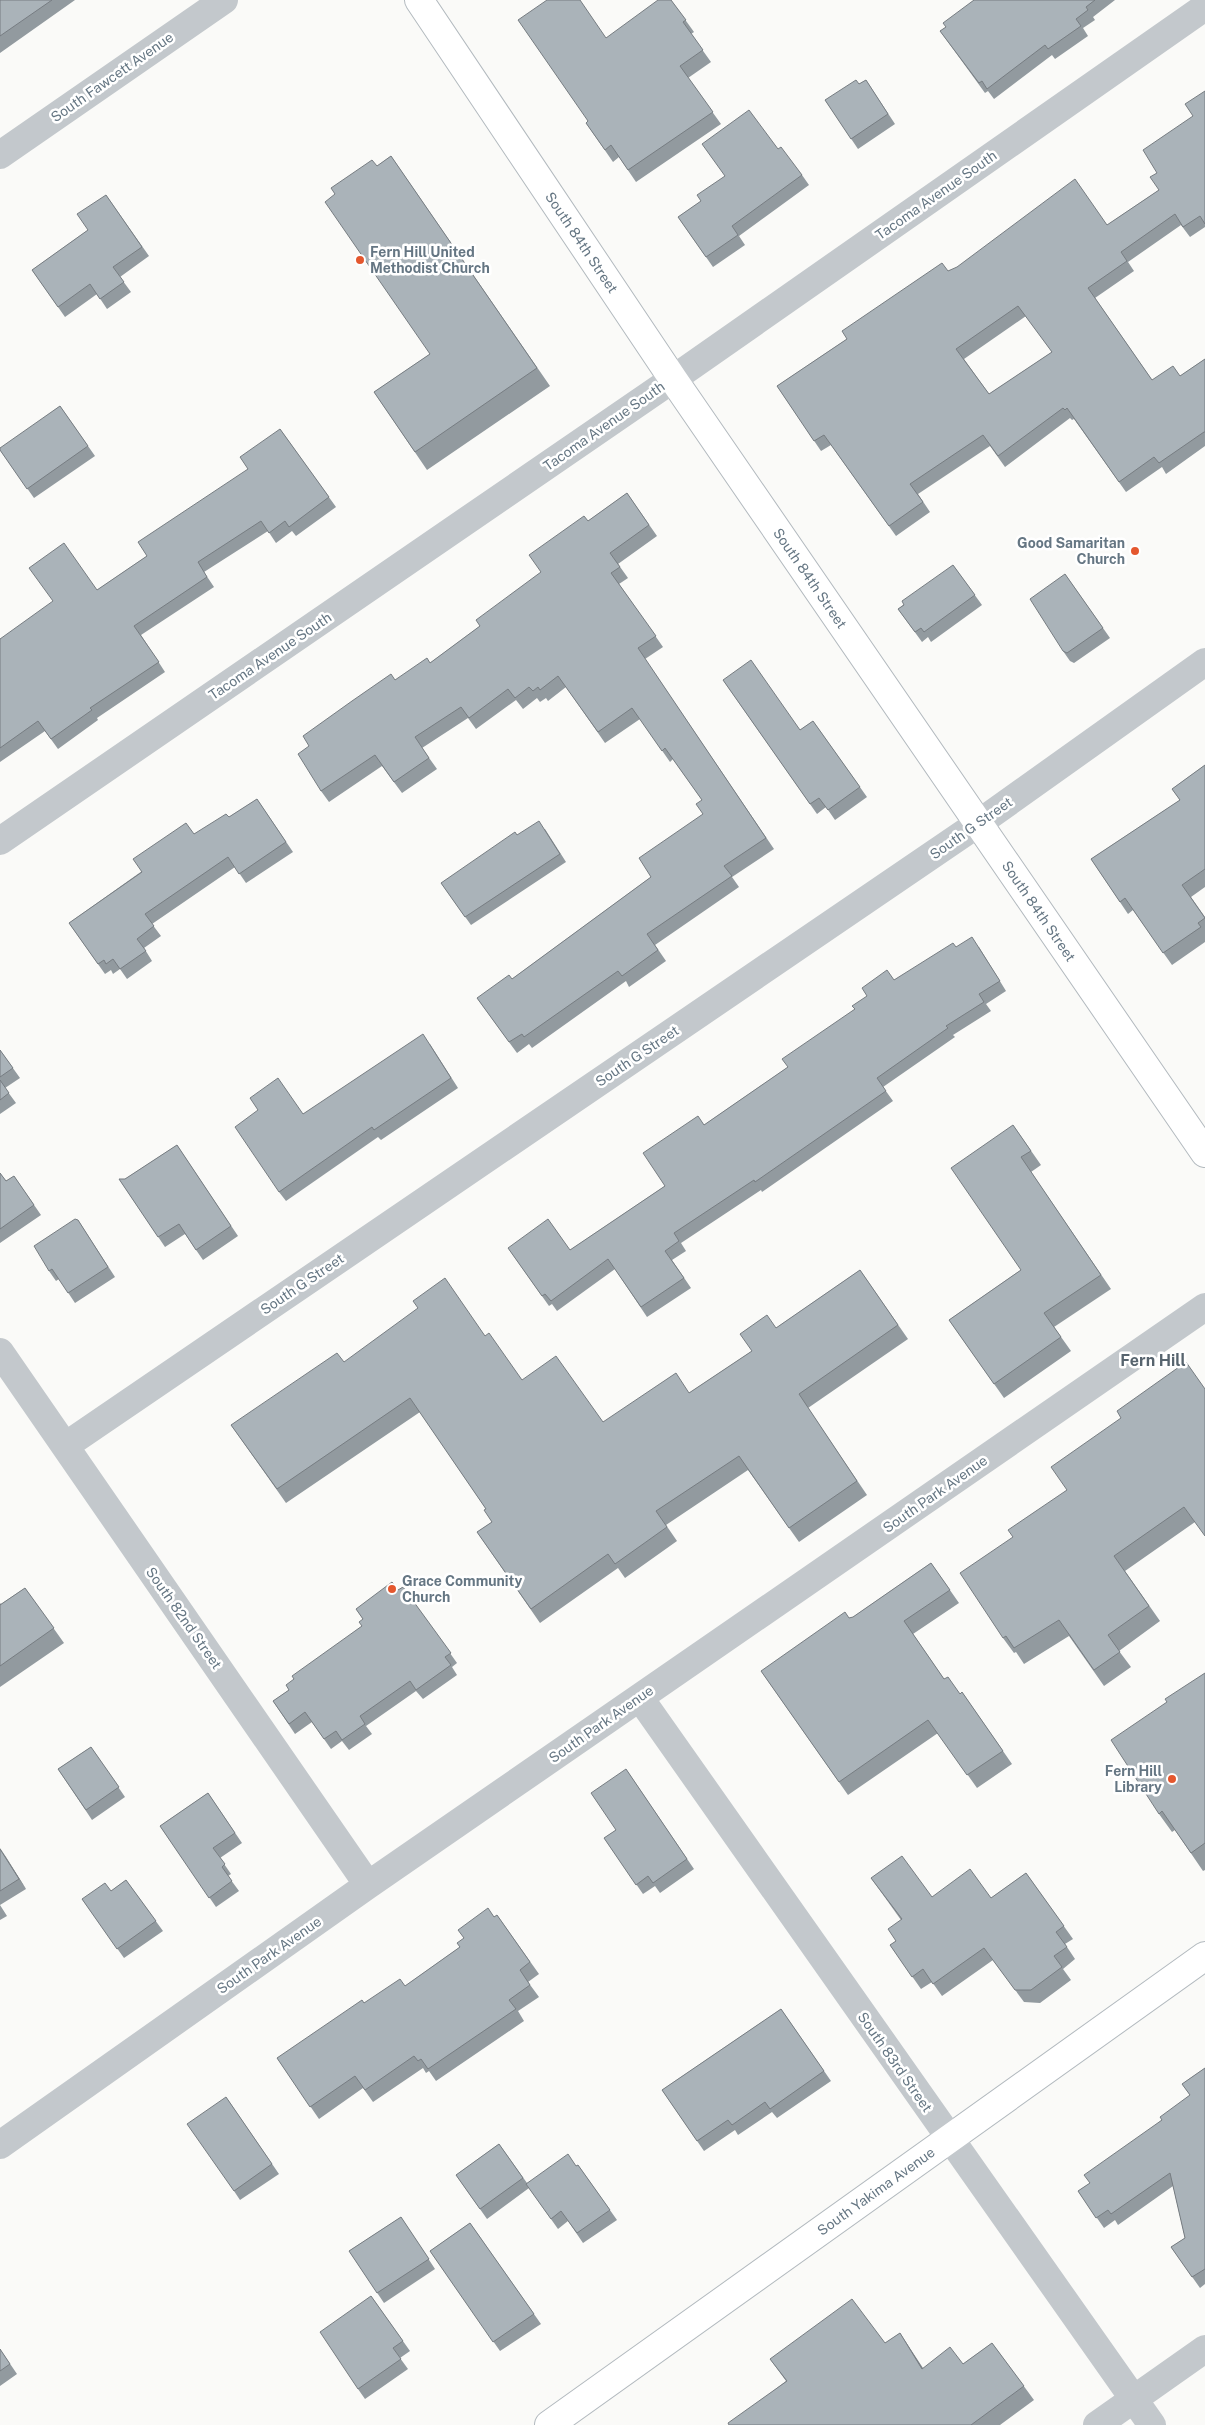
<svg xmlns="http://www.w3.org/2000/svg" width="1205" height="2425" font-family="'Public Sans',sans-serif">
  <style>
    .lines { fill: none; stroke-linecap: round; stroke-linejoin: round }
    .secondary-casing { stroke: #b3babf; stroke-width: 30 }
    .street { stroke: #c3c8cc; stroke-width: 28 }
    .secondary { stroke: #fff; stroke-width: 28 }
    .wall { fill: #929a9f; fill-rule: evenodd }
    .shaded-wall { fill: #777d82 }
    .building { fill: #aab3b9; stroke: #777d82; fill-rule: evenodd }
    .poi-dot { fill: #e4572e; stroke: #fff; stroke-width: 2 }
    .labels { text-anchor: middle; stroke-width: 5; stroke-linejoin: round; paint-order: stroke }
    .street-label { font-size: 14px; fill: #657683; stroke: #fff }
    .poi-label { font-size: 14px; font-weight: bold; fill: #657683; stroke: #fff; text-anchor: start }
    .quarter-label { font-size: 16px; font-weight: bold; fill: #57646e; stroke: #fff }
  </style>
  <rect width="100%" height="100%" fill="#fafaf8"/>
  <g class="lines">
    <defs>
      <g id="secondary">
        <path id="s1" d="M 419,0 L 673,379 L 1205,1153"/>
        <path id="s2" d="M 549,2425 L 1205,1956"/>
      </g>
    </defs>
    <use href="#secondary" class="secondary-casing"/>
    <path class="street" d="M 0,155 L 224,0
      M 0,841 L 673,379 L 1205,7
      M 0,1352 L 368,1885
      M 65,1446 L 979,823 L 1205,662
      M 640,1698 L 1152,2425
      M 0,2145 L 368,1885 L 1205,1307
      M 1097,2425 L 1205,2349"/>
    <use href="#secondary" class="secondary"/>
  </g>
  <path class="wall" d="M 0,0 L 75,0 L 0,53 Z
    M 671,0 L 694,32 L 691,34 L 711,62 L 688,78 L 721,124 L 636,182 L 619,157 L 613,162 L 586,123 L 588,121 L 606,38 Z
    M 974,0 L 1115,0 L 1093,17 L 1095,20 L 1083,28 L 1088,36 L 1055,59 L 1052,55 L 994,99 L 988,91 L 985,93 L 940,31 L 946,27 Z
    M 866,80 L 895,124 L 858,149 L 825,100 L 859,84 Z
    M 1205,91 L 1205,227 L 1190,237 L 1181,225 L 1128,262 L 1134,271 L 1095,298 L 1152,380 L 1180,376 L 1205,359 L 1205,446 L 1166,474 L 1162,467 L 1126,492 L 1074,419 L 1072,420 L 1070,418 L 1005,467 L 990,446 L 918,494 L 930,512 L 896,536 L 831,445 L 821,451 L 777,386 L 948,271 L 1107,225 L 1159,190 L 1157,173 L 1193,116 ZM 1026,316 L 1052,352 L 989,394 L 964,359 Z
    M 778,149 L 802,175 L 809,185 L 739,236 L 745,245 L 713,267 L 678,217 Z
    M 391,156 L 550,386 L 427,470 L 374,392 L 430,354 L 377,166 Z
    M 106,195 L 149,256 L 120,277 L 131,292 L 107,309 L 97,294 L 65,317 L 32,270 L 88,230 Z
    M 60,406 L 95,456 L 34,498 L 0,450 Z
    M 280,429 L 336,507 L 296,536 L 292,531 L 276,543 L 268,531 L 204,572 L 214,587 L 141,635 L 165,672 L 97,718 L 98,720 L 58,749 L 45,731 L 0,762 L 0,639 L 97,590 L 147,556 L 248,469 Z
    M 627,493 L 657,536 L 618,564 L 628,578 L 619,584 L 663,647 L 645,659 L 774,849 L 732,877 L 739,887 L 655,945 L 666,961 L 629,987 L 626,981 L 532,1048 L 529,1044 L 517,1053 L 477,998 L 512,979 L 651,877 L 703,814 L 702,800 L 673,759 L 670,762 L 640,719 L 605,743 L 566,687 L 548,701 L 546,698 L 540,702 L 537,698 L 523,709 L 516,700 L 476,729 L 468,718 L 422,748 L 437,769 L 402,793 L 382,766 L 329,802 L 321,791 L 309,746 L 395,680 L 430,663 L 480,626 L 541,572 L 588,521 Z
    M 953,565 L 982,605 L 931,642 L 928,637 L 922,642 L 898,609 Z
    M 1065,574 L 1110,638 L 1074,663 L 1070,661 L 1063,651 Z
    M 723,680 L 800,730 L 813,721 L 867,797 L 835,820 L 826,807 L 817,814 Z
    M 1205,765 L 1205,887 L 1191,897 L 1205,917 L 1205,942 L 1172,965 L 1133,910 L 1128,914 L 1091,859 L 1180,800 L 1172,789 Z
    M 257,799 L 293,852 L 246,883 L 235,867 L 152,924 L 161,936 L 144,948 L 152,961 L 127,979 L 120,969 L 113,974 L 111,970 L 105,974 L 69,923 L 194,834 L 229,817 Z
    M 545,829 L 566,862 L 471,925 L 441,883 L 517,835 Z
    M 956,947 L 979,947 L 1006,991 L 986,1004 L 991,1011 L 953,1035 L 955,1037 L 883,1087 L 893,1101 L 762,1192 L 761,1190 L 681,1243 L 686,1251 L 672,1260 L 691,1288 L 647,1317 L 615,1269 L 557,1311 L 552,1304 L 549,1306 L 508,1248 L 570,1250 L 665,1186 L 704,1125 L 788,1067 L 855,1009 L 894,980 Z
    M 430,1044 L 458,1088 L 381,1140 L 378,1137 L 286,1201 L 279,1192 L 303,1114 Z
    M 0,1050 L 20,1078 L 5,1088 L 16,1103 L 0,1114 Z
    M 1013,1125 L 1041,1165 L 1031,1172 L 1111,1289 L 1054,1327 L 1071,1351 L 1004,1398 L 949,1320 L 1021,1270 Z
    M 177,1145 L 238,1236 L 203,1260 L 185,1234 L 165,1247 L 119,1179 L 125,1179 Z
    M 0,1173 L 6,1181 L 14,1176 L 41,1215 L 0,1243 Z
    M 78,1220 L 115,1277 L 75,1303 L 59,1279 L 56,1281 L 49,1271 Z
    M 860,1270 L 908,1339 L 808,1408 L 867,1495 L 799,1542 L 748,1470 L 666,1525 L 677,1541 L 625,1578 L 618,1568 L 540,1623 L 477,1532 L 492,1522 L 486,1509 L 420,1412 L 286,1503 L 231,1425 L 344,1362 L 485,1336 L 522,1380 L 603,1422 L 689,1393 L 752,1351 L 776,1328 Z
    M 1121,1418 L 1195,1522 L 1125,1571 L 1160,1621 L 1119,1651 L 1131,1667 L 1104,1686 L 1069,1636 L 1024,1664 L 1016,1652 L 1014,1653 L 1003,1638 L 1013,1537 L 1067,1490 Z
    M 931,1563 L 959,1603 L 913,1634 L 944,1679 L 960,1694 L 962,1692 L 1012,1764 L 977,1788 L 938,1733 L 848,1795 L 761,1671 L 849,1618 L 853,1617 Z
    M 403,1587 L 457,1663 L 452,1667 L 457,1675 L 423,1699 L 416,1691 L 366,1726 L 372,1734 L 349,1750 L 342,1741 L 331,1749 L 312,1722 L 295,1734 L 273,1701 L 289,1690 L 294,1679 L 362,1626 L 363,1619 L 356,1609 L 398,1590 Z
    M 25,1588 L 64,1643 L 0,1687 L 0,1603 L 1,1604 Z
    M 1205,1673 L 1205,1870 L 1203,1871 L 1175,1830 L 1172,1832 L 1159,1814 L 1167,1702 Z
    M 91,1747 L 125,1797 L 92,1820 L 58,1769 Z
    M 626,1769 L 694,1869 L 660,1893 L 655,1886 L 643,1894 L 604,1838 L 616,1830 Z
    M 208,1793 L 242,1843 L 220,1858 L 231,1874 L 228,1876 L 239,1891 L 216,1907 L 160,1826 Z
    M 0,1848 L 26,1889 L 0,1905 L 7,1916 L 0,1920 Z
    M 1026,1873 L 1073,1939 L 1065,1944 L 1075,1959 L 1063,1969 L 1071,1980 L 1040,2003 L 1024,2002 L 993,1960 L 942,1996 L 932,1982 L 921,1989 L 890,1945 L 896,1941 L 901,1920 L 871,1878 L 932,1897 L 991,1898 Z
    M 126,1880 L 163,1931 L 124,1958 L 82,1899 L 111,1891 Z
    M 497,1915 L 539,1974 L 528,1982 L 539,1997 L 518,2011 L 524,2021 L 436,2081 L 429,2071 L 426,2073 L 423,2068 L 373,2102 L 363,2088 L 319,2119 L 277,2058 L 364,2003 L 405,1986 L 460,1947 L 464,1938 Z
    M 781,2009 L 831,2081 L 777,2118 L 772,2112 L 738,2135 L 735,2130 L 704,2151 L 662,2090 Z
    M 1205,2068 L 1205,2284 L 1200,2288 L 1171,2247 L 1185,2238 L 1173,2186 L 1118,2225 L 1115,2220 L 1104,2228 L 1078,2191 L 1090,2183 L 1190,2095 L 1182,2084 Z
    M 226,2097 L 279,2174 L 240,2200 L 234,2191 Z
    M 499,2144 L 527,2183 L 576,2166 L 578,2165 L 617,2220 L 583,2243 L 568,2221 L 558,2229 L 529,2188 L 487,2219 L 456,2175 Z
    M 401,2217 L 435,2269 L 384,2303 L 349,2251 Z
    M 470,2223 L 541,2324 L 500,2351 L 430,2251 Z
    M 371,2296 L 410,2351 L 400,2358 L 408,2369 L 365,2399 L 358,2389 Z
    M 900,2333 L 923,2368 L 963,2364 L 992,2343 L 1034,2400 L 1000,2425 L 729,2425 L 786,2381 L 770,2359 L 885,2343 Z
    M 0,2349 L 17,2374 L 0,2386 Z"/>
  <path class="shaded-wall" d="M 0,1848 L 6,1857 L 26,1889 L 19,1879 Z
    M 900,2333 L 909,2347 L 932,2383 L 922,2369 Z"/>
  <path class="building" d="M 0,0 L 52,0 L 0,36 Z
    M 547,0 L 580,0 L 606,38 L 658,0 L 671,0 L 686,20 L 683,22 L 703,50 L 680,66 L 713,112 L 628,170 L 611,145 L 605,150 L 586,123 L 588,121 L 518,20 Z
    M 974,0 L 1095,0 L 1086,7 L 1088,10 L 1076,19 L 1081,26 L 1048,49 L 1045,45 L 987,89 L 982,81 L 979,83 L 940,31 L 946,27 L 943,23 Z
    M 856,80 L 859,84 L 866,80 L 888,114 L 851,139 L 825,100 Z
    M 1205,91 L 1205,224 L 1200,216 L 1183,227 L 1175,214 L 1121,252 L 1127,261 L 1088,288 L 1152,380 L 1173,366 L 1180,376 L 1205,359 L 1205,432 L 1204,432 L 1159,463 L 1154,457 L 1119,482 L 1067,408 L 1065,410 L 1063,408 L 998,456 L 983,435 L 910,484 L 923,502 L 889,526 L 824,435 L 814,441 L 777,386 L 847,339 L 842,331 L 942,263 L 948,271 L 957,267 L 1075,179 L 1107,225 L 1159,190 L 1150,177 L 1157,173 L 1143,150 L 1193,116 L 1185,104 ZM 1018,306 L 1052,352 L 989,394 L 956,349 Z
    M 749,110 L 778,149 L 781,147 L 802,175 L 732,226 L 738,235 L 706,257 L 678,217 L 701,201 L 697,195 L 725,176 L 702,144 Z
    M 391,156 L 537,368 L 415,452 L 374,392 L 430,354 L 325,202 L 335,194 L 331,188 L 372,160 L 377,166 Z
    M 106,195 L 142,247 L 113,267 L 124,282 L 100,299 L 90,284 L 58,307 L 32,270 L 88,230 L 77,214 Z
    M 60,406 L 88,446 L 27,489 L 0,450 L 0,448 Z
    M 280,429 L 329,497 L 289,527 L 285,521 L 269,533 L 261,521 L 198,562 L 207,577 L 134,626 L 159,662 L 90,708 L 92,710 L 51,739 L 38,721 L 0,748 L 0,639 L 53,601 L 29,568 L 64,543 L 97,590 L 147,556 L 138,542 L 248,469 L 240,457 Z
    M 627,493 L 649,525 L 610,553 L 620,567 L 611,573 L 656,636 L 638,648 L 766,838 L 724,866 L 732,876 L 647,934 L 658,950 L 622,976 L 618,971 L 524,1037 L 522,1034 L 509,1042 L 477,998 L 509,975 L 512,979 L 651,877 L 639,858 L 703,814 L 696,804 L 702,800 L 665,748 L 662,751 L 632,708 L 598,732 L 558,676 L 540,690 L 538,687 L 533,691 L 529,687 L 515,698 L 508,689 L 469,718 L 461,707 L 415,737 L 429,758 L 394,782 L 375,755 L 321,791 L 298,754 L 309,746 L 303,736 L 352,701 L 391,674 L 395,680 L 427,658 L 430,663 L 480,626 L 476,620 L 541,572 L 529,555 L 584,516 L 588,521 Z
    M 953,565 L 975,595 L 924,632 L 921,628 L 915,632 L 898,609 L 904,605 L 902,601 Z
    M 1065,574 L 1103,628 L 1067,653 L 1063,651 L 1030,599 Z
    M 751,660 L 800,730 L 813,721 L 860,787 L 828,810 L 819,798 L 810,804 L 723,680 Z
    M 1205,765 L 1205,869 L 1182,885 L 1205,918 L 1198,923 L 1201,927 L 1163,953 L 1125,898 L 1120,902 L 1091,859 L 1180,800 L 1172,789 Z
    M 257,799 L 286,842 L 239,874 L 228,857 L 145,914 L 154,926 L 137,939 L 146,951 L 120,969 L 113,959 L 106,964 L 104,960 L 98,964 L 69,923 L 142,872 L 133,859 L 186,823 L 194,834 L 226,814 L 229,817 Z
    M 539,821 L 560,854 L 465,917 L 441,883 L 515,832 L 517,835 Z
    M 972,937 L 1000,981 L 979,994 L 984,1002 L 946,1026 L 948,1028 L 877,1078 L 886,1091 L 755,1182 L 754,1180 L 674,1233 L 679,1241 L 665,1251 L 684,1278 L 641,1307 L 608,1259 L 551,1301 L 545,1294 L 542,1296 L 508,1248 L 548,1219 L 570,1250 L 665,1186 L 643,1153 L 698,1116 L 704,1125 L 788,1067 L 782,1059 L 855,1009 L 852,1006 L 867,996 L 862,988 L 887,970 L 894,980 L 953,943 L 956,947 Z
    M 423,1034 L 451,1078 L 374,1130 L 372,1127 L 279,1192 L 235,1127 L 258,1110 L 250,1098 L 278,1078 L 303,1114 Z
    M 0,1050 L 13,1068 L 0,1077 Z
    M 0,1080 L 9,1093 L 0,1100 Z
    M 1013,1125 L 1031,1151 L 1021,1157 L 1101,1275 L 1044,1313 L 1061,1337 L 994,1384 L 949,1320 L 1021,1270 L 951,1168 Z
    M 177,1145 L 231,1226 L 196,1250 L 179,1224 L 158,1237 L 119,1179 L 125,1179 Z
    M 0,1173 L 6,1181 L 14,1176 L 34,1205 L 0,1229 Z
    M 75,1219 L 78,1220 L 108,1267 L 68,1293 L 52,1269 L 49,1271 L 34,1246 Z
    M 860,1270 L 898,1325 L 799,1394 L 857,1481 L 789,1528 L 739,1456 L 656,1511 L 667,1527 L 615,1564 L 608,1554 L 531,1609 L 477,1532 L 492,1522 L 484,1510 L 486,1509 L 410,1398 L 277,1489 L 231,1425 L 337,1353 L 344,1362 L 418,1308 L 413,1301 L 445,1278 L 485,1336 L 489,1333 L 522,1380 L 556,1356 L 603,1422 L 676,1373 L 689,1393 L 752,1351 L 740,1334 L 767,1315 L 776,1328 Z
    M 1186,1362 L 1205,1389 L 1205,1536 L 1184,1507 L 1114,1556 L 1149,1606 L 1108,1635 L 1120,1652 L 1094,1670 L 1059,1620 L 1014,1648 L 1006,1636 L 1003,1638 L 960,1573 L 1013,1537 L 1008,1530 L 1067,1490 L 1051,1467 L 1121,1418 L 1117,1411 Z
    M 931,1563 L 950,1590 L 904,1621 L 944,1679 L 948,1677 L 960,1694 L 962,1692 L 1003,1751 L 967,1775 L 928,1720 L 839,1782 L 761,1671 L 845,1612 L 849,1618 L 853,1617 Z
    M 392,1582 L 398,1590 L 403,1587 L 451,1653 L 445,1657 L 451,1665 L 416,1690 L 410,1681 L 360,1716 L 365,1724 L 342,1740 L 336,1731 L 324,1739 L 305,1712 L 289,1724 L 273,1701 L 289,1690 L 286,1685 L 294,1679 L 292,1676 L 362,1626 L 359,1622 L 363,1619 L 356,1609 Z
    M 25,1588 L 54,1628 L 0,1666 L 0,1604 L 0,1605 Z
    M 1205,1673 L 1205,1843 L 1191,1853 L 1162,1811 L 1159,1814 L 1111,1740 L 1167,1702 L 1165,1699 Z
    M 91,1747 L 119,1787 L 86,1810 L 58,1769 Z
    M 626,1769 L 687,1859 L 653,1883 L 648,1876 L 636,1885 L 604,1838 L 616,1830 L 591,1793 Z
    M 208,1793 L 235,1833 L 213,1848 L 225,1864 L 222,1867 L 232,1881 L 209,1898 L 160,1826 Z
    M 0,1849 L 19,1879 L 0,1891 Z
    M 902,1856 L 932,1897 L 970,1869 L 991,1898 L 1026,1873 L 1064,1926 L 1056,1932 L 1067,1947 L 1054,1956 L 1062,1967 L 1031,1990 L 1015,1990 L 984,1948 L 933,1984 L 923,1969 L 912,1977 L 890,1945 L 896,1941 L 888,1929 L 902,1919 L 871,1878 Z
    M 126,1880 L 156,1921 L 117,1949 L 82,1899 L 105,1883 L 111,1891 Z
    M 488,1908 L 494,1917 L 497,1915 L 530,1962 L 520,1970 L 530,1985 L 509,2000 L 516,2009 L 428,2069 L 421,2059 L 418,2061 L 414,2056 L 365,2090 L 355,2076 L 310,2107 L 277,2058 L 362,2000 L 364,2003 L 400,1979 L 405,1986 L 460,1947 L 457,1943 L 464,1938 L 458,1930 Z
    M 781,2009 L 824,2071 L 770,2109 L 765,2102 L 732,2125 L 728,2120 L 697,2141 L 662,2090 Z
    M 1205,2068 L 1205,2269 L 1192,2277 L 1171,2247 L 1185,2238 L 1170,2173 L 1111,2214 L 1108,2210 L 1096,2218 L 1078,2191 L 1090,2183 L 1084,2175 L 1162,2120 L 1160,2117 L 1190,2095 L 1182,2084 Z
    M 226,2097 L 272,2164 L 234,2191 L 187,2124 Z
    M 499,2144 L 523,2178 L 480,2209 L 456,2175 Z
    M 568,2154 L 576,2166 L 578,2165 L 610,2210 L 577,2233 L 561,2211 L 551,2219 L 526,2184 Z
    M 401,2217 L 429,2259 L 377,2293 L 349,2251 Z
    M 470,2223 L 534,2314 L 493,2342 L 430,2251 Z
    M 371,2296 L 403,2341 L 393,2348 L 401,2359 L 358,2389 L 320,2332 Z
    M 852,2299 L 885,2343 L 900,2333 L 922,2369 L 950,2347 L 963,2364 L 992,2343 L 1024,2386 L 971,2425 L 729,2425 L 728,2423 L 787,2381 L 770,2359 Z
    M 0,2349 L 10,2364 L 0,2371 Z"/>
  <g class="poi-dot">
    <circle cx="360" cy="260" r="5"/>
    <circle cx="1135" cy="551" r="5"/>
    <circle cx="392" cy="1589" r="5"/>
    <circle cx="1172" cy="1779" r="5"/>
  </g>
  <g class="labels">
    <g class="street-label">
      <text transform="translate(112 77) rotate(-35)" y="5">South Fawcett Avenue</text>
      <text transform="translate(936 195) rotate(-35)" y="5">Tacoma Avenue South</text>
      <text dy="5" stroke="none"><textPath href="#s1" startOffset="292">South 84th Street</textPath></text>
      <text transform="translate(604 426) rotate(-35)" y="5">Tacoma Avenue South</text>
      <text dy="5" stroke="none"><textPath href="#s1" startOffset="698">South 84th Street</textPath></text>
      <text transform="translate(270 656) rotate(-34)" y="5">Tacoma Avenue South</text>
      <text transform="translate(971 828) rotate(-35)" y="5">South G Street</text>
      <text dy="5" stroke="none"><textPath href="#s1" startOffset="1102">South 84th Street</textPath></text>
      <text transform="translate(637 1056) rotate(-34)" y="5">South G Street</text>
      <text transform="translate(302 1284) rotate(-34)" y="5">South G Street</text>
      <text transform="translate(935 1494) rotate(-35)" y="5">South Park Avenue</text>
      <text transform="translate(184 1618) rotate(55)" y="5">South 82nd Street</text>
      <text transform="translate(601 1724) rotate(-35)" y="5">South Park Avenue</text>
      <text transform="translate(269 1955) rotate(-35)" y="5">South Park Avenue</text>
      <text transform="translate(895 2062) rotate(55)" y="5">South 83rd Street</text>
      <text dy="5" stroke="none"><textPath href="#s2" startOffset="402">South Yakima Avenue</textPath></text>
    </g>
    <g class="poi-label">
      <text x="370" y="257">Fern Hill United<tspan x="370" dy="16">Methodist Church</tspan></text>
      <text x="1125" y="548" text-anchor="end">Good Samaritan<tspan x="1125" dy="16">Church</tspan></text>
      <text x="402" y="1586">Grace Community<tspan x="402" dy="16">Church</tspan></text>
      <text x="1162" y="1776" text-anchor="end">Fern Hill<tspan x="1162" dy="16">Library</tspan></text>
    </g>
    <g class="quarter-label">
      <text x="1153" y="1366">Fern Hill</text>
    </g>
  </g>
</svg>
